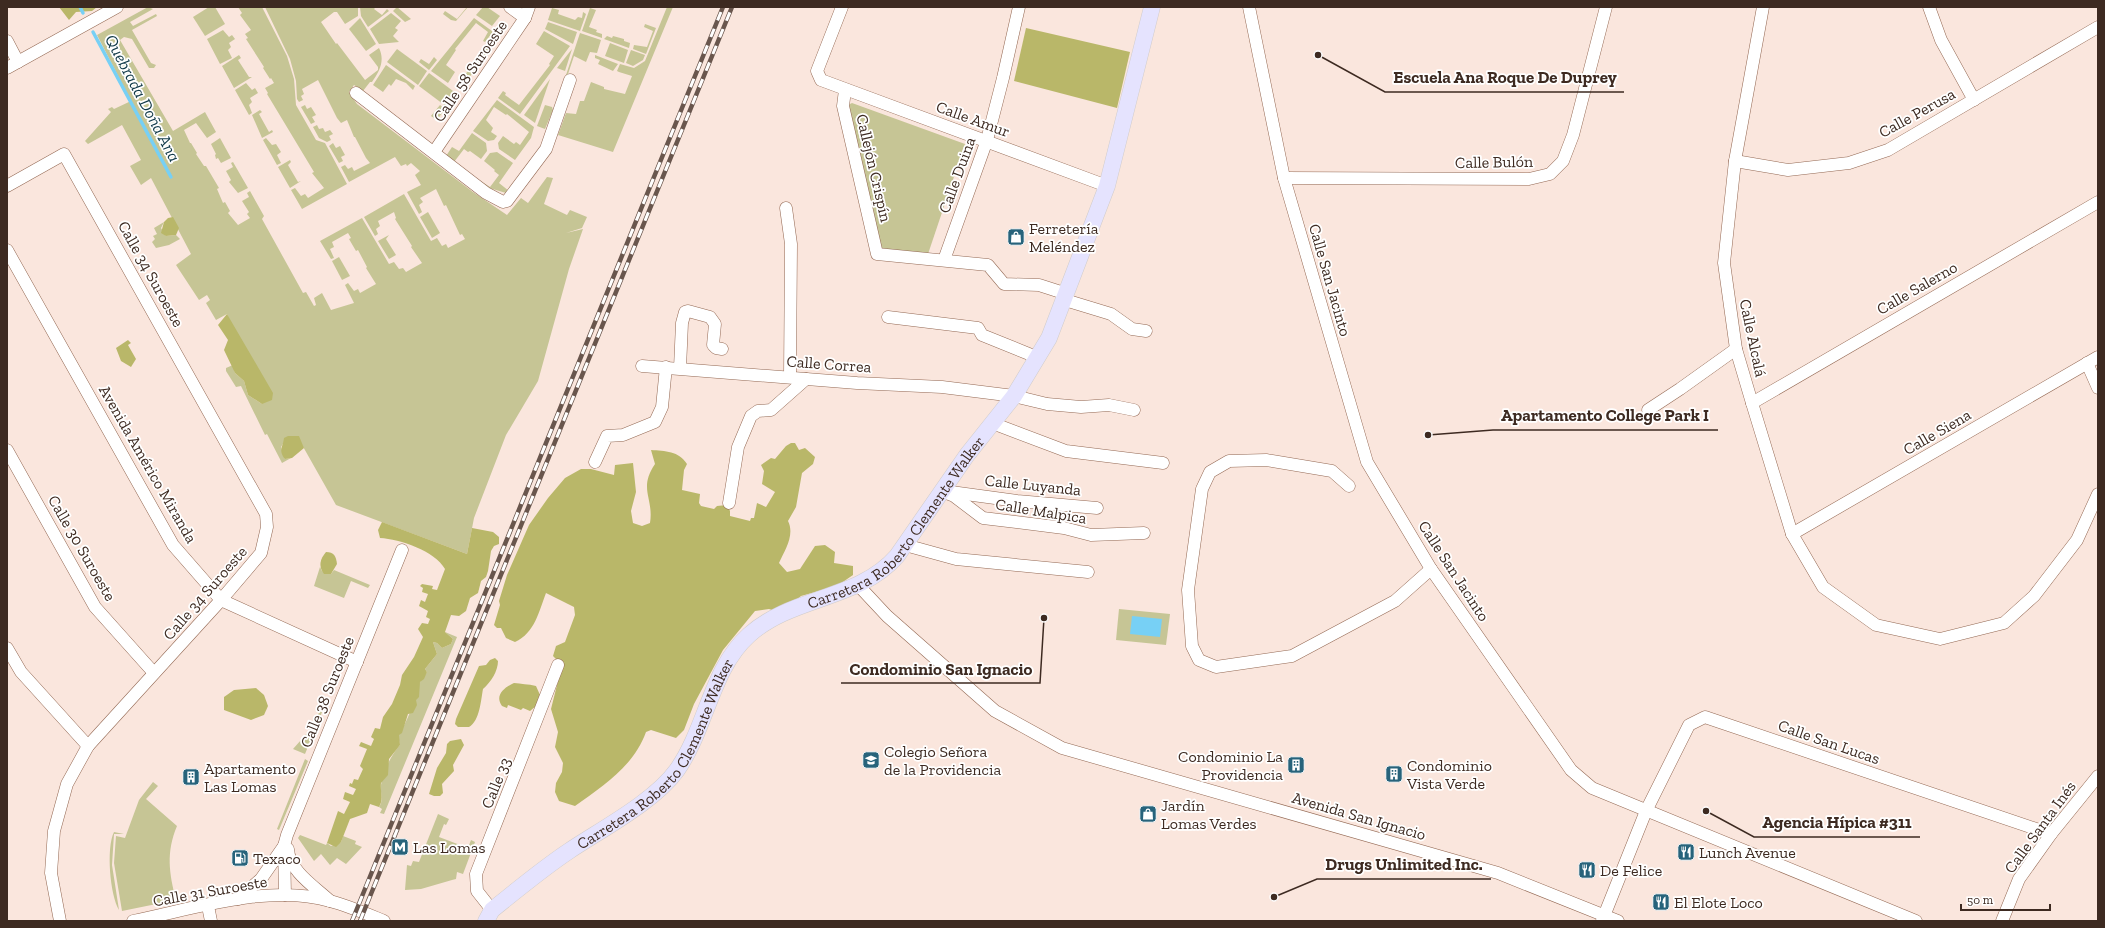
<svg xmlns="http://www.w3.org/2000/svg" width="2105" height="928" font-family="'Zilla Slab',serif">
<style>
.green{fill:#c6c595}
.forest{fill:#b9b769}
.water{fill:#77d0f5}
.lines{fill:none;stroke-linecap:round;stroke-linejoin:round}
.stream{stroke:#77d0f5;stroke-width:3.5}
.minor-casing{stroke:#946954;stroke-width:13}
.major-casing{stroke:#d0ccca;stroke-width:17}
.minor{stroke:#fff;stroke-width:12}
.major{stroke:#e5e3fe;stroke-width:16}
.rail-casing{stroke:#69564d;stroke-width:4.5}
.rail{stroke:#fff;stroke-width:3;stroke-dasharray:9;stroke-linecap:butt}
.labels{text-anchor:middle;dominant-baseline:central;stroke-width:3.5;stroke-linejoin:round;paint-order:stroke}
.street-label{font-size:16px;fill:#3d2a21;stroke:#fff}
.poi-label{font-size:16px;fill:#3d2a21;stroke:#fff;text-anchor:start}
.water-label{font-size:17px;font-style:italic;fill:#103948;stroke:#fff}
.leader{fill:none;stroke:#3d2a21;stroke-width:1.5}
.callout-dot{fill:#3d2a21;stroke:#fff;stroke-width:1.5}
.callout-label{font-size:17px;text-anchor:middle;font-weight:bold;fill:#3d2a21;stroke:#fff;stroke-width:3.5;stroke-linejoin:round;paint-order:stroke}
</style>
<rect width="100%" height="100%" fill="#fae6dd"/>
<g class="green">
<path d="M 148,7 L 153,9 L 130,22 L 133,26 L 156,14 L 157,16 L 132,30 L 151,63 L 156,65 L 154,68 L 149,68 L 132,39 L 124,37 L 120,40 L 173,131 L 205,112 L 216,132 L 207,138 L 196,123 L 184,130 L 190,143 L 191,143 L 197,153 L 196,154 L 204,166 L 206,166 L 219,188 L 217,189 L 223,203 L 225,202 L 230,211 L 228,213 L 238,225 L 250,218 L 247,214 L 249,212 L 242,201 L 249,197 L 247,193 L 250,191 L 264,216 L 262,219 L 303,293 L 306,292 L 314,306 L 316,305 L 314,298 L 322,293 L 331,310 L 354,303 L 345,285 L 348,283 L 354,291 L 358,289 L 360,293 L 376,284 L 366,268 L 367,267 L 358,250 L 356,251 L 349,239 L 351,238 L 348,233 L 332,242 L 334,247 L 330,249 L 334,258 L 331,259 L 320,241 L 362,218 L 389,264 L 394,262 L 399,269 L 403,268 L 406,272 L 422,263 L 411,247 L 412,246 L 395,219 L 396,218 L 394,212 L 378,221 L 380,226 L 376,229 L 378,234 L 375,236 L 364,217 L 404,194 L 431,241 L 437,238 L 442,246 L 446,244 L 448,248 L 465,239 L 462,234 L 460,235 L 446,205 L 444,206 L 436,189 L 420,198 L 423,202 L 419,205 L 422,212 L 419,214 L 407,192 L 421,185 L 415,175 L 420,171 L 411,163 L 407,166 L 406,164 L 401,166 L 395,157 L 349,182 L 341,167 L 345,165 L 348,169 L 352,167 L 354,171 L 370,163 L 366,158 L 355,137 L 354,137 L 347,120 L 341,123 L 337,118 L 318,80 L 302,89 L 304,94 L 301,96 L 303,100 L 299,102 L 297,99 L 296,81 L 290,59 L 265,7 L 358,7 L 358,16 L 345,24 L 337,12 L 334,12 L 321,22 L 336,44 L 337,43 L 365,80 L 378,70 L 378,67 L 369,55 L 379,48 C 385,60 380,71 372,82 L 370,82 L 363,91 L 354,85 L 349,92 L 357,104 L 473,192 L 507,215 L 521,198 L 528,203 L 547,177 L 553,178 L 544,204 L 567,215 L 570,210 L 587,217 L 582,228 L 566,233 L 583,229 L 569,269 L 538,381 L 506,435 L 474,518 L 467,554 L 336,505 L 297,436 L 284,442 L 281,447 L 285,459 L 291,458 L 282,463 L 267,434 L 265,435 L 241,386 L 236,387 L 226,371 L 226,368 L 233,365 L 235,373 L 244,381 L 248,395 L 262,404 L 227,314 L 216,320 L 206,303 L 210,300 L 207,295 L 199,300 L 176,265 L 191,254 L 151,178 L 141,185 L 130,166 L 141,160 L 122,125 L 88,144 L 85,141 L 111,112 L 108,109 L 112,107 L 114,109 L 131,101 L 97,35 Z"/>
<polygon points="209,7 215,7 225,24 205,36 193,17"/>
<polygon points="238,7 262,7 287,56 294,79 296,105 316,140 325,143 347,184 302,209 291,190 295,188 301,196 305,194 308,198 324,188 312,173 314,172 267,94 268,93 265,88 274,83 271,78 270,79 263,68 264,67 246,39 248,38 245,34 251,30 240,15 242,13"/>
<polygon points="360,7 376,7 374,9 382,15 387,9 389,11 368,27 361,16"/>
<polygon points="397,7 411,19 405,22 393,11"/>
<polygon points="467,7 468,7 456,21 451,20 443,14 445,11 457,19"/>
<polygon points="483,7 487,7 500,16 492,26 476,15"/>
<polygon points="667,7 673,7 613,152 558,135 566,113 576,114 580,101 584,101 591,82 604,87 604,89 625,94 632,76 619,72 617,71 620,64 634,68 645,61"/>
<polygon points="552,8 559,10 558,14 575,20 578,17 582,18 583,12 586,14 580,31 548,20"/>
<polygon points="590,8 596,10 589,27 597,30 596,32 602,34 602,38 582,31"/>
<polygon points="391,13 401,21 395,28 398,30 393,36 399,42 379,44 370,29"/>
<polygon points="360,18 376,44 366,51 349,29"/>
<polygon points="474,18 492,31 492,33 485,42 483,41 488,32 476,23 455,49 456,50 446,65 455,72 448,83 431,71"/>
<polygon points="548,22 577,32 573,44 545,29"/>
<polygon points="645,24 656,28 646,54 633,49 634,45 647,47 653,31 644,27"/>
<polygon points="223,30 229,37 232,35 235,39 229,43 231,47 228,50 232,58 220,64 207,39"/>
<polygon points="544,31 570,46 520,114 498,98 503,91 506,93 505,95 519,105 550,65 549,64 554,56 536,44"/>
<polygon points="580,33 601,40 597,53 590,52 586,62 574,56 568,74 576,77 575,81 565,78"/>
<polygon points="494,35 498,38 484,57 480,54"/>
<polygon points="607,36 612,38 613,36 624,39 624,41 630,43 629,48 604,39"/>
<polygon points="610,43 628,50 624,63 605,56"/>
<polygon points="397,49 427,71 418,85 387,62"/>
<polygon points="572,49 565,71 557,68"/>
<polygon points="631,50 645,55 643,60 633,66 626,63"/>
<polygon points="239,55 241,58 238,60 249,77 252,77 234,88 222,66"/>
<polygon points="595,55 618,64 613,71 598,64 600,60 595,58"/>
<polygon points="434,57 437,60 429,70 419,62 421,59 429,64"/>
<polygon points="476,59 480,63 469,78 465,75"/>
<polygon points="386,65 415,86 413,90 406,83 396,79 391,86 389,84 383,92 373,85"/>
<polygon points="429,73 457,94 447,107 419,86"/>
<polygon points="550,79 535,123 524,115"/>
<polygon points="246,83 252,90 255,88 258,93 250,98 252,102 249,105 252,113 249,115 235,90"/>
<polygon points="497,100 534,127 531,138 515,160 499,149 498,143 503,136 514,144 516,142 520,145 529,132 507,114 506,115 494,107 486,120 493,128 491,132 497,136 494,140 488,141 473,131"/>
<polygon points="852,103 965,144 927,257 879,252 848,105"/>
<polygon points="305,105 307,109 311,107 316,115 312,117 315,122 311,124 301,107"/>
<polygon points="440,105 445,109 437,120 431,116"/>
<polygon points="545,105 552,107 553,110 545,129 537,126"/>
<polygon points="260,110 262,112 259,114 269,132 272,130 273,132 262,138 252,115"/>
<polygon points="317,125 319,129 323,128 325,132 330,130 333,134 329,136 331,140 327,142 319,138 313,127"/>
<polygon points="472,133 486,143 487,151 481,159 470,151 468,152 464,149 454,162 446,156 452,147 459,151"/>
<polygon points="220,138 231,158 221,163 218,158 216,159 215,155 216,154 211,144"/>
<polygon points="266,138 272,145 276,144 281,152 277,155 281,163 277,165 263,140"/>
<polygon points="333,143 336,148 340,146 345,155 341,157 343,161 339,163 329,146"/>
<polygon points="497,152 513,163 499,183 509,191 506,193 486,187 478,181 479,180 490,187 499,175 494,171 495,170 484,161 490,153"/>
<polygon points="290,160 291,162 288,165 298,182 301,181 290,188 278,167"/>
<polygon points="233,162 248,188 238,193 229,182 231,180 226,171 233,167 231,163"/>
<polygon points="428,212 440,233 432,238 420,217"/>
<polygon points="164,222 161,228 166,236 176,235 180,239 169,245 156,248 152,242 155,239 153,236 157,234 154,228"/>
<polygon points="389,235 386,239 396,255 389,259 378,241"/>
<polygon points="339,257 350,276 342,280 332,261"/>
<polygon points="320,567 322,571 331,574 334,570 370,585 368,588 351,581 344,598 314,586"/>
<polygon points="1119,609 1170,614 1166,645 1116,640"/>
<path d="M 445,632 L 457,637 L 384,814 L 380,813 L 382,809 L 379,807 C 384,800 380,793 381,785 C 383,772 391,755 400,745 L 398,735 C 402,733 414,703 416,698 C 417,693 417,686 420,682 C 422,678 425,676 427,672 L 425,669 L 437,654 L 433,642 L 437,643 L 442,648 L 451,644 L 453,639 Z"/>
<polygon points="320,711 322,712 305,754 293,749 309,731"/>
<polygon points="305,759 308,761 279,830 277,829"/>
<path d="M 153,782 L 158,786 L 146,799 L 177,826 C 166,852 169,873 176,900 L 122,911 L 114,863 L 116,836 L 125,838 L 139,800 Z"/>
<polygon points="438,814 449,819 446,825 444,824 439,837 468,848 471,840 475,842 463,874 457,872 456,879 452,880 421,889 405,890 407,865 411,866 413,861 419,862"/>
<path d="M 114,832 L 124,834 L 114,834 L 112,865 L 119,910 C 110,895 106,848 114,832 Z"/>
<polygon points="300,835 326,845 327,843 331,846 341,842 343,836 356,841 355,844 362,847 346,864 337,858 330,865 321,854 314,861 298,838"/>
</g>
<g class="forest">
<polygon points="59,7 97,7 92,11 76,12 69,20"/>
<polygon points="1026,28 1130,52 1117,108 1014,81"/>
<polygon points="173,217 179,228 176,235 166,236 161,233 164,222 168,218"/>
<polygon points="227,314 273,393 272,400 262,404 248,395 244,381 235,373 224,350 228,340 218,325"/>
<polygon points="128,340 131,343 128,345 136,359 131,367 121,361 116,348"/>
<path d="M 288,436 L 299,436 L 304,448 L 292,458 L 285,459 C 278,450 283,447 284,438 Z"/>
<path d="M 791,443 L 795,443 L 799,450 L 805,448 L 815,457 L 813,464 L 802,473 L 796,507 L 788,521 C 795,535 785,550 779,563 L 787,572 L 800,569 L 815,546 L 825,545 L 835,552 L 834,563 L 853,566 L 853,575 L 837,586 L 801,596 L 781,613 L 769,609 L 755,611 L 723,650 L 694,704 L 684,730 L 676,738 L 651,730 L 646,732 C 634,766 603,786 575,806 L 559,801 L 555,792 L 556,783 L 562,772 L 563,763 L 555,747 L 558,732 L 551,709 L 558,681 L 558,661 L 553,656 L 556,646 L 565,642 L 575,615 L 574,607 L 546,593 C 539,611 535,633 515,642 L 506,638 L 501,628 L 497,628 L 494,625 L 500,605 L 499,601 L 507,575 L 529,525 L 548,498 L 565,478 L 581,469 L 591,469 L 614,475 L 615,465 L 633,463 L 636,492 L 631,511 L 633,523 L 642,526 L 650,523 C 654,498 638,489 655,464 L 651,450 C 665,451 679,451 687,464 L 684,470 L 682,490 L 700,494 L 699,503 L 701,506 L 714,509 L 717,506 L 727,505 L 730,511 L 730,516 L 750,521 L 751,518 L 754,518 L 757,503 L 766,507 L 775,492 L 762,484 L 764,471 L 761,465 L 771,458 L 775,459 L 786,446 Z"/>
<path d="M 382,522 L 467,554 L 472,528 L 493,532 L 499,537 L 499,544 L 494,546 L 491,551 L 488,571 L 486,577 L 481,581 L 478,593 L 470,598 L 466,611 L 459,616 L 451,615 L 445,632 L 453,639 L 451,644 L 442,648 L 437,643 L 433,642 L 437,654 L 425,669 L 427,672 L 424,679 L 420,682 L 419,697 L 416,700 L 417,705 L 413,713 L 408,714 L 402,733 L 399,735 L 400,745 L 389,759 L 388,775 L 381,783 C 380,792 384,799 379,807 L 370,804 L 367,813 L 350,819 L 341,842 L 336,847 L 327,843 L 338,811 L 344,814 L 350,802 L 343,799 L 345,792 L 353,795 L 356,789 L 349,786 L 350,783 L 352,784 L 354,779 L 358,780 L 363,769 L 360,766 L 367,749 L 359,746 L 361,742 L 371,746 L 374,739 L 371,737 L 375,728 L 380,729 L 383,717 L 392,704 L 400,685 L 402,675 L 414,657 L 423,637 L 418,629 L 422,623 L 428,624 L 430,619 L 426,617 L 428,611 L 419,606 L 421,600 L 425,602 L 428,594 L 422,592 L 423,588 L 420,586 L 422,584 L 433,586 L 432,589 L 437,590 L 445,569 C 435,551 400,539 380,538 L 378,530 Z"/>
<path d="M 326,552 C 334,552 336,556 337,564 L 331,574 L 324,574 C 318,566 320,559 326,552 Z"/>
<path d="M 495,658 L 498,661 C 498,671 491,682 483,689 C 481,699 480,721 469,727 L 458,727 L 455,724 L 456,719 L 479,666 L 486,665 L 490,660 Z"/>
<path d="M 514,683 C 521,684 528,684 536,686 L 540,695 L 536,706 L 530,711 L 523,708 L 521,710 L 508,705 L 507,708 L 502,706 C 494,695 505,687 514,683 Z"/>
<polygon points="256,688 264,695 268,706 264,715 251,720 224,710 224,697 234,690"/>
<polygon points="461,739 464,745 453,765 454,771 442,784 443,793 440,796 434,796 429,794 437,768 446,753 447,744 450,741"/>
</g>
<polygon class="water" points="1132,616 1162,619 1160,637 1130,634"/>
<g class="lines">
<g class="stream">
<polyline points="80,7 83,13"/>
<polyline points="93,32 171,177"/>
</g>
<defs>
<g id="minor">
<polyline points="510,7 525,18"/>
<polyline points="842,7 817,71 821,80 1107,186"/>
<polyline points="1249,7 1284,178 1367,462 1431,569 1571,770 1592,788 1916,921"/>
<polyline points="1763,7 1735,161 1724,263 1736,349 1752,403 1792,534 1823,587 1876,625 1940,639 2004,623 2034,596 2077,540 2098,494"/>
<polyline points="1929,7 1941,40 1974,100"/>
<polyline points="7,41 18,62"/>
<polyline points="7,68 117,7"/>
<polyline points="845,90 843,106 877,254 988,265 1004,284 1039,285 1067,294"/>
<polyline points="356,93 486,193 503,202 507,201 546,149 570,80"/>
<polyline points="434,152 525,18 529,7"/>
<polyline points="1735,161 1788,170 1849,163 1888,150 2098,27"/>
<polyline points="1284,178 1529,179 1550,174 1563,161 1573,135 1606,7"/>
<polyline points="7,186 64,154 266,514 267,527 261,553 221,600 88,746 67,784 54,831 51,873 60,921"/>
<polyline points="786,208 791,244 790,377"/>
<polyline points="7,250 173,545 221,600 357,662"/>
<polyline points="944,260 987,140 1003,78 1019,7"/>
<polyline points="1065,300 1111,314 1132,329 1146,331"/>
<polyline points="888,317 978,328 982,335 1029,354 1037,360"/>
<polyline points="2087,363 2098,388"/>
<polyline points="642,366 857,383 942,387 1014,396 1047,404 1081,407 1109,405 1134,410"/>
<polyline points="680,368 682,323 685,312 688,311 710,317 715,324 713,345 716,348 722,349"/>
<polyline points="1752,403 2098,202"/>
<polyline points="1648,410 1680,389 1736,349"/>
<polyline points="992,423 1066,451 1163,463"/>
<polyline points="7,450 95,607 154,673"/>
<polyline points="595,462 607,436 623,435 655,422 662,407 666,367"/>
<polyline points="1349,486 1332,471 1266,460 1229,461 1210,472 1202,489 1188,590 1192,646 1199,660 1216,667 1292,656 1395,601 1431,569"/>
<polyline points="941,491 954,496 983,518 1064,528 1091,535 1144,533"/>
<polyline points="951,492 1017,501 1097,508"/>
<polyline points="729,503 738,447 751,416 758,411 771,410 806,379"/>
<polyline points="1792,534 2098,357"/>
<polyline points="905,545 956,559 1088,572"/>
<polyline points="858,585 887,616 995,711 1062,748 1498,873 1618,921"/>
<polyline points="7,648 21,672 88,746"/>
<path d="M 288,849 C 289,871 315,887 330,901"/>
<polyline points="285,895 284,846 287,835 402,550"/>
<polyline points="238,899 261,879 284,846"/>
<polyline points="208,906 211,921"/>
<polyline points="492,910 477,891 476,874 558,665"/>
<path d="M 133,921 C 193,909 270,883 330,901 C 349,906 367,914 384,921"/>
<polyline points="1602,921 1646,811 1689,725 1705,717 2051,834"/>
<polyline points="2002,921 2019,879 2051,834 2098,776"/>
</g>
<g id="major">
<path id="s1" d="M 486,921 L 492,910 C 517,890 542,869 569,851 C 602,829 655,801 677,770 C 707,727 711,669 749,635 C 792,596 859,600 897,556 L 967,455 L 1014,396 L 1049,338 L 1107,186 L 1152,7"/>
</g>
</defs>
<use href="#minor" class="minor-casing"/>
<use href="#major" class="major-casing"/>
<use href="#minor" class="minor"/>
<use href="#major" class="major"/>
<defs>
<g id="rail">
<polyline points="352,921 723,7"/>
<polyline points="360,921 732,7"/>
</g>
</defs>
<use href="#rail" class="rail-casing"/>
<use href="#rail" class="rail"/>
</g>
<defs>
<symbol id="shop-square" viewBox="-11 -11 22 22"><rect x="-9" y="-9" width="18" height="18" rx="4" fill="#27637b" stroke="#fff"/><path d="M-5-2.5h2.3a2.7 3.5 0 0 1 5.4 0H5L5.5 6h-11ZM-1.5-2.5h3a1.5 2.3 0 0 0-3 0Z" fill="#fff"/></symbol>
<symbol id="school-square" viewBox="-11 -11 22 22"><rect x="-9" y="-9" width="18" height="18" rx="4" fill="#27637b" stroke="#fff"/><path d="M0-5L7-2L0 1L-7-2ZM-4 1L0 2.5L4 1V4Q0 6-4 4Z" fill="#fff"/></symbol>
<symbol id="building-square" viewBox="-11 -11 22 22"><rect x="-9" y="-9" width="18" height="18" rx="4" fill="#27637b" stroke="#fff"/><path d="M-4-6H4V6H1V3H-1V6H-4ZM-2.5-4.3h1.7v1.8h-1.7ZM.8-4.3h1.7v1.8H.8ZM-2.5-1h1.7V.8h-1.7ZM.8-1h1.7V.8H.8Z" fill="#fff"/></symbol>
<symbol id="metro-square" viewBox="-11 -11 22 22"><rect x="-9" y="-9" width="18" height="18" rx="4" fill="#27637b" stroke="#fff"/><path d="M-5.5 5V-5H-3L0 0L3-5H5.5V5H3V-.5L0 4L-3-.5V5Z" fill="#fff"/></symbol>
<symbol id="restaurant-square" viewBox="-11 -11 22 22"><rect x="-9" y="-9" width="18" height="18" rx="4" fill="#27637b" stroke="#fff"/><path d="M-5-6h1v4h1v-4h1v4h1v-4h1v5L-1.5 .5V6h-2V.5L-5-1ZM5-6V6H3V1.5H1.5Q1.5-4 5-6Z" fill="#fff"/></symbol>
<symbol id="fuel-square" viewBox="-11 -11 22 22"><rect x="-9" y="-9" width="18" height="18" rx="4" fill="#27637b" stroke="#fff"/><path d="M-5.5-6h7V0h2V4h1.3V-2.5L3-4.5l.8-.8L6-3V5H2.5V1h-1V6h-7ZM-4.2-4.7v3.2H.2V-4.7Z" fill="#fff"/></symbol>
</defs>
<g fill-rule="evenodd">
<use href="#shop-square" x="1006" y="227" width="20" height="20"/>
<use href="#school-square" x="861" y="750" width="20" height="20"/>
<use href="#building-square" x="1286" y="755" width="20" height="20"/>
<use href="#building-square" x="1384" y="764" width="20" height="20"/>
<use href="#building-square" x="181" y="767" width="20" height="20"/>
<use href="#shop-square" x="1138" y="804" width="20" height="20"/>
<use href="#metro-square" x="390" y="837" width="20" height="20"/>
<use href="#restaurant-square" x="1676" y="842" width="20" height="20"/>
<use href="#fuel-square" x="230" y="848" width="20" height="20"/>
<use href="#restaurant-square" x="1577" y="860" width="20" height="20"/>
<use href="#restaurant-square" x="1651" y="892" width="20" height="20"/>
</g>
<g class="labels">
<g class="street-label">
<text transform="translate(470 71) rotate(-56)">Calle 58 Suroeste</text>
<text transform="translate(1917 113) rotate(-29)">Calle Perusa</text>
<text transform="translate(973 119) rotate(20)">Calle Amur</text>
<text transform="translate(1494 162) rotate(-1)">Calle Bulón</text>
<text transform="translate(874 168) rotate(77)">Callejón Crispín</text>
<text transform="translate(957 175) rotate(-70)">Calle Duina</text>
<text transform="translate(151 274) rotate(61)">Calle 34 Suroeste</text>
<text transform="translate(1330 280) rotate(74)">Calle San Jacinto</text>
<text transform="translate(1917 288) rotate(-30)">Calle Salerno</text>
<text transform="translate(1753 338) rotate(78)">Calle Alcalá</text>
<text transform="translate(829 364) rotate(4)">Calle Correa</text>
<text transform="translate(1937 432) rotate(-30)">Calle Siena</text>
<text transform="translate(148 464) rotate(60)">Avenida Américo Miranda</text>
<text transform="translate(1033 485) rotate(6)">Calle Luyanda</text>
<text transform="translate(1041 511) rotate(9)">Calle Malpica</text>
<text stroke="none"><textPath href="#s1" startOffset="590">Carretera Roberto Clemente Walker</textPath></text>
<text transform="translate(82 548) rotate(60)">Calle 30 Suroeste</text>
<text transform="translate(1454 571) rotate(57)">Calle San Jacinto</text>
<text transform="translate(205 593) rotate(-49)">Calle 34 Suroeste</text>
<text transform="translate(327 692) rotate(-68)">Calle 38 Suroeste</text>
<text transform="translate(1829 742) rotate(19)">Calle San Lucas</text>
<text stroke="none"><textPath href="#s1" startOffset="244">Carretera Roberto Clemente Walker</textPath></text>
<text transform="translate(496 783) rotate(-68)">Calle 33</text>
<text transform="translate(1359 816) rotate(16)">Avenida San Ignacio</text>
<text transform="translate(2040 827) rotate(-54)">Calle Santa Inés</text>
<text transform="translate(210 891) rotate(-10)">Calle 31 Suroeste</text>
</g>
<g class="poi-label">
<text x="1029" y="228">Ferretería<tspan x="1029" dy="18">Meléndez</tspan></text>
<text x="884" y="751">Colegio Señora<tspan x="884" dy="18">de la Providencia</tspan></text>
<text x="1283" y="756" text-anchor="end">Condominio La<tspan x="1283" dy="18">Providencia</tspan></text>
<text x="1407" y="765">Condominio<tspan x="1407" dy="18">Vista Verde</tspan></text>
<text x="204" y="768">Apartamento<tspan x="204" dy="18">Las Lomas</tspan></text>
<text x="1161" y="805">Jardín<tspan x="1161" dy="18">Lomas Verdes</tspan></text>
<text x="413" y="847">Las Lomas</text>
<text x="1699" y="852">Lunch Avenue</text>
<text x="253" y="858">Texaco</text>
<text x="1600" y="870">De Felice</text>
<text x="1674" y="902">El Elote Loco</text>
</g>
<g class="water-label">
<text transform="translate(143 98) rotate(62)">Quebrada Doña Ana</text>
</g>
</g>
<path class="leader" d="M1318 55L1385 92H1624M1428 435L1493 430H1718M1044 618L1040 683H841M1706 811L1754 837H1920M1274 897L1317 879H1491"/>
<g class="callout-dot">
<circle cx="1318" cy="55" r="4"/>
<circle cx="1428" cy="435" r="4"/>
<circle cx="1044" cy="618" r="4"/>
<circle cx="1706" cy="811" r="4"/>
<circle cx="1274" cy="897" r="4"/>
</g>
<g class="callout-label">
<text x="1505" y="83">Escuela Ana Roque De Duprey</text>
<text x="1605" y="421">Apartamento College Park I</text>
<text x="941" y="675">Condominio San Ignacio</text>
<text x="1837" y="828">Agencia Hípica #311</text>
<text x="1404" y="870">Drugs Unlimited Inc.</text>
</g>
<rect width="2105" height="928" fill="none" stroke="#3d2a21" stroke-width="16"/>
<path d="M1961 904v6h89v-6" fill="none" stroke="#3d2a21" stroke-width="2"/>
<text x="1967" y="904" font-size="12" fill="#3d2a21" stroke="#ffffff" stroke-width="3" paint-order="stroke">50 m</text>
</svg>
